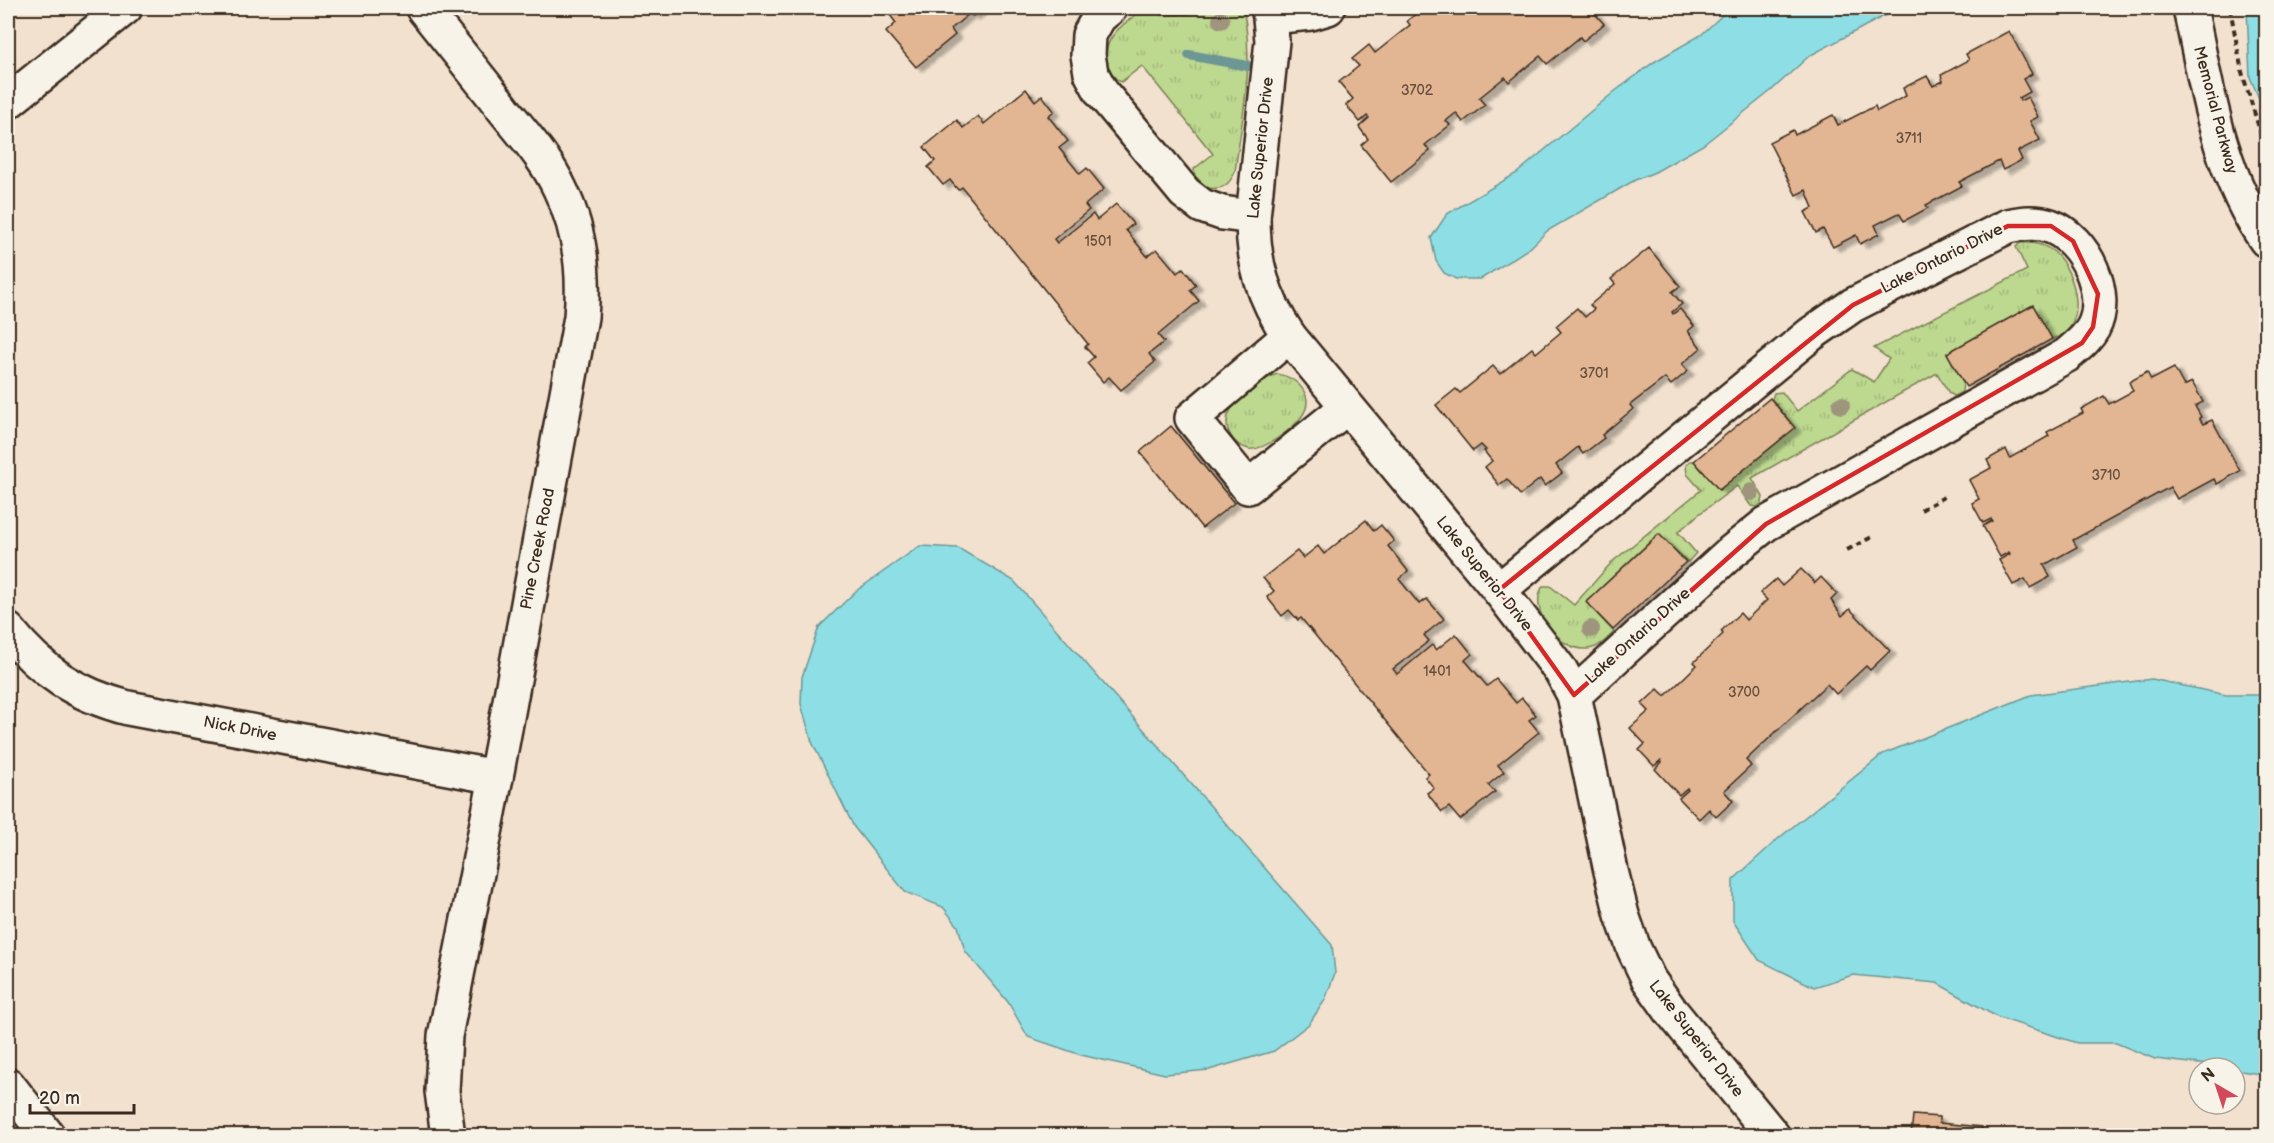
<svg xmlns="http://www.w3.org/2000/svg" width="2274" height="1143" font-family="'Balsamiq Sans',sans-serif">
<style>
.grass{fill:url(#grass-tufts);stroke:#7c8156;stroke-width:1.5}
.water{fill:#8edfe5;stroke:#6d9795;stroke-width:1.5}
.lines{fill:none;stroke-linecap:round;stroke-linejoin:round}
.stream{stroke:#6d9795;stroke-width:10}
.building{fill:#e2b692;stroke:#3b2a1e;stroke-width:1.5;filter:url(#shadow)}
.minor-casing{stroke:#3b2a1e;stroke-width:38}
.highway-casing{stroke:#3b2a1e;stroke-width:38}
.path{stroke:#3b2a1e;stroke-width:4;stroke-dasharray:6 4.5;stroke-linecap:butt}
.minor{stroke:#f7f3e8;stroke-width:33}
.highway{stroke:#f7f3e8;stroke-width:33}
.tree{fill:#9f957d}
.marked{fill:none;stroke:#d62828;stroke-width:4.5;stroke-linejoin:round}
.labels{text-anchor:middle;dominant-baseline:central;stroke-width:5;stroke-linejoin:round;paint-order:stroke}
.number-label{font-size:14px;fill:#654d3b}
.street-label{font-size:16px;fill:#3b2a1e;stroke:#f7f3e8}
</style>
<defs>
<pattern id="grass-tufts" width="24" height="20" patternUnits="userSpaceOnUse" patternTransform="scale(1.5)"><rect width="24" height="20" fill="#bdd88f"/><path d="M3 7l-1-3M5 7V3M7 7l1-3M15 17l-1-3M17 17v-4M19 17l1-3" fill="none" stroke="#a3ba7b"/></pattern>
<filter id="shadow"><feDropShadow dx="6" dy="4" stdDeviation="1.5" flood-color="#0004"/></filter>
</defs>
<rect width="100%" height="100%" fill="#f1e1ce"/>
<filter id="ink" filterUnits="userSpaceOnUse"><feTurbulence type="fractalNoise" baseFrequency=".0167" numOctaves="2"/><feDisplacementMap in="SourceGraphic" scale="12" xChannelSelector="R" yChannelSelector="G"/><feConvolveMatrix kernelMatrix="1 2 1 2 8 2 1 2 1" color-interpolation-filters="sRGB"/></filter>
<g filter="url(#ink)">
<g class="grass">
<path d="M 1145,8 L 1161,8 L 1161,15 L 1190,14 L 1190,8 L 1243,8 C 1255,62 1242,118 1235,172 C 1229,185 1223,190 1207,188 L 1195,176 L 1194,169 L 1213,154 L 1142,66 L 1121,82 C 1115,79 1111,74 1109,68 C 1097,39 1126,22 1145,8 Z"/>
<path d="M 2027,243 C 2036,243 2047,246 2054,252 C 2076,271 2091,330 2052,339 L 2033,305 L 1947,353 L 1963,382 L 1962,392 L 1954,396 L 1949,393 L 1937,373 L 1752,478 L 1763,497 L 1762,502 L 1758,507 L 1751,506 L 1737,486 L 1699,514 L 1678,532 L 1696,553 L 1688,562 L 1658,534 L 1586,602 L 1614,632 C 1606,640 1599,648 1587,649 C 1559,651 1527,611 1543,586 L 1550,586 L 1574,605 L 1612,562 L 1701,490 L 1687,474 L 1686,465 L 1690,461 L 1694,461 L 1719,490 L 1794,428 L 1772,399 L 1774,393 L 1782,392 L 1797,411 L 1852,369 L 1874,382 L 1889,359 L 1874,348 L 2027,270 L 2016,247 L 2020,243 Z"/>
<path d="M 1277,374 C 1297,377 1316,396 1302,416 C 1294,428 1264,451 1249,449 C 1241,447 1235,443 1231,436 C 1214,409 1256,382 1277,374 Z"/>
</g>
<g class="water">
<polygon points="1730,8 1899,8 1809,56 1772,90 1703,145 1655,172 1635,180 1547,231 1531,247 1481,279 1456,279 1444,273 1436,261 1431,238 1447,214 1517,173 1614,92 1654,62 1701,35"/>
<polygon points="2247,8 2266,8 2266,115 2250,77"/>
<polygon points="920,546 958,548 1014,581 1332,945 1335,973 1325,1000 1309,1024 1274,1051 1209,1070 1165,1074 1081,1055 1028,1037 1008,1002 965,951 958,926 943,907 905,892 854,827 812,742 801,704 802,677 819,627 856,591"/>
<polygon points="2152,679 2226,695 2266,695 2266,1072 2260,1074 2235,1070 2235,1068 2155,1059 2116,1043 2077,1043 1997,1017 1937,983 1853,975 1814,987 1759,960 1733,921 1733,880 1779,838 1883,754 2031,695"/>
</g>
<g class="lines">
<polyline class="stream" points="1189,55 1248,66"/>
</g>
<g class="building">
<polygon points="890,8 983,8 973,16 970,13 951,29 955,35 916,67 886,32 896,23 887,11"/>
<polygon points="1423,8 1590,8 1604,24 1583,41 1580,37 1547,64 1540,56 1509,82 1505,77 1479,98 1485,105 1463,122 1456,113 1446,121 1450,125 1425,145 1430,151 1391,182 1361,145 1368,139 1359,127 1369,118 1367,116 1360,122 1346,105 1353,99 1339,82 1359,66 1352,59 1369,45 1375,53 1410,25 1407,21"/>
<polygon points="2009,31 2032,74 2023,79 2030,92 2019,98 2020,101 2028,97 2038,117 2030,121 2040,140 2018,151 2022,160 2003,170 1999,161 1959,182 1962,186 1926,205 1928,208 1904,221 1899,213 1875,225 1879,234 1860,244 1856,235 1833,247 1823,229 1816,233 1805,212 1813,208 1806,190 1796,195 1769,142 1793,130 1795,135 1833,115 1838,125 1875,106 1877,111 1906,96 1903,88 1927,76 1933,86 1943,81 1941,75 1969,60 1966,54"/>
<polygon points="1026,89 1035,101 1042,95 1054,111 1048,116 1068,141 1059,148 1080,174 1087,168 1104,189 1085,205 1089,210 1054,239 1057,243 1093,214 1097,220 1116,204 1133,224 1126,230 1147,256 1157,249 1177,273 1183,268 1196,285 1190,290 1199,301 1158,335 1164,342 1149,354 1155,362 1121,390 1109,377 1103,382 1087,363 1094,357 1085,347 1088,344 962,187 958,190 950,180 943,185 928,167 935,161 924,147 957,120 963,128 978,116 984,124"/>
<polygon points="1649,248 1680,286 1672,292 1682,304 1672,312 1673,314 1680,309 1694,326 1688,331 1701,348 1682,364 1688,371 1671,385 1665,378 1630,405 1633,409 1602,435 1604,438 1583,454 1578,447 1556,465 1562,473 1545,486 1540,479 1520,495 1507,479 1499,485 1485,467 1492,461 1484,451 1486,450 1481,445 1473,451 1436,405 1456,389 1460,393 1493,366 1500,374 1532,348 1536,353 1561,332 1556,326 1577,308 1585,317 1594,309 1590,305 1615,284 1611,279"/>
<polygon points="2033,305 2052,339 1966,387 1947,353"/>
<polygon points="2174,368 2184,386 2192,382 2203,402 2195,406 2201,417 2199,418 2203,424 2212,420 2240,471 2217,484 2214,479 2177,499 2170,487 2073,540 2077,547 2044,565 2050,577 2030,588 2025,579 2013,585 1999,560 2010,554 2009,552 2000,557 1983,526 1992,521 1991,519 1983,523 1972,503 1979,499 1969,480 1991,468 1987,460 2006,449 2010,458 2049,436 2047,432 2083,413 2081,409 2104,396 2109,404 2133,391 2129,382 2147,372 2151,380"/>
<polygon points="1770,398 1795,428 1719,490 1694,461"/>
<polygon points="1171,426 1234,503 1202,528 1140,452"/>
<polygon points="1366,520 1374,531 1381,525 1394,541 1388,546 1408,571 1399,579 1419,604 1427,599 1444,619 1424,635 1429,641 1393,669 1397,674 1432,645 1436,650 1456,634 1472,654 1465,660 1487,686 1496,679 1516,703 1522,698 1536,715 1529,720 1539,732 1498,765 1504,772 1488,785 1495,792 1460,820 1449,807 1442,812 1427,793 1434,788 1425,777 1429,774 1301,618 1298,620 1289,610 1282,616 1267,597 1274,591 1263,578 1297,551 1303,558 1318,546 1324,554"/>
<polygon points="1659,534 1686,562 1613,630 1586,602"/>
<polygon points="1801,569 1815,583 1821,577 1837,594 1831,600 1842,616 1850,609 1890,651 1870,670 1866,666 1836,694 1827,684 1746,760 1751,766 1724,791 1733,801 1716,817 1709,809 1699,819 1679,798 1688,790 1687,788 1679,795 1655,769 1662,762 1661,760 1654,766 1639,750 1645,744 1630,728 1649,711 1642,704 1658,689 1665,696 1697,665 1694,662 1723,634 1721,631 1740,613 1746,620 1767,600 1760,593 1776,579 1782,586"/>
<polygon points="1913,1115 1939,1117 1939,1123 1982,1127 1981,1136 1911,1136"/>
</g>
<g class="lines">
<defs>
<g id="minor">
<path d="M 423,8 C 450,42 478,76 505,111 C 525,136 547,160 560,189 C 580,229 585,273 581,317 L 496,777 L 445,1036 L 442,1091 L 448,1136"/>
<polyline points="1110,8 1099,17 1089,35 1088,55 1091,73 1102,93 1185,193 1202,206 1222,213 1253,217"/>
<path d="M 1268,8 L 1270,17 L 1272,41 L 1253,217 C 1253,264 1263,297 1289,336 L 1499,590 L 1561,671 L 1574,695 L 1611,871 L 1622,915 L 1634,949 L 1649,980 L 1671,1011 L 1773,1136"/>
<path d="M 2190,8 C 2207,87 2218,172 2266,240"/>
<polyline points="1270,17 1311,13 1328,8"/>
<polyline points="8,102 125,8"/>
<polyline points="1289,336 1192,418 1248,487 1347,407"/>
<path d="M 1499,590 L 1811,334 L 1853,305 L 2008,226 C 2022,223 2036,221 2050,226 C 2085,238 2111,295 2093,328 C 2087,339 2076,347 2067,355 L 1766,524 L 1730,553 L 1574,695"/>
<path d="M 8,630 C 42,672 75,694 128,708 L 496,777"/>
</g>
<polyline id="highway" points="8,1085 48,1136"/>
</defs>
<use href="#minor" class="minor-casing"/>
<use href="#highway" class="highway-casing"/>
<g class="path">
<polyline points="2230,8 2242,72 2266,151"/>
<polyline points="1921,510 1944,497"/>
<polyline points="1847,550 1872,537"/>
</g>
<use href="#minor" class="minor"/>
<use href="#highway" class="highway"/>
</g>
<g class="tree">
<circle cx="1221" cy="20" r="9"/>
<circle cx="1841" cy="405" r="9"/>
<circle cx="1751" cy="492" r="9"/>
<circle cx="1591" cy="629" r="9"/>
</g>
</g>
<path class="marked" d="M 2008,226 L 2051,226 L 2073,241 L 2098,294 L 2093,327 L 2082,343 L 1766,524 L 1574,695 L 1499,590 L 1853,305 Z"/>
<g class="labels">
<g class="number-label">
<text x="1417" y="90">3702</text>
<text x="1909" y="138">3711</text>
<text x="1098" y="241">1501</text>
<text x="1594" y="373">3701</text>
<text x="2106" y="475">3710</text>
<text x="1437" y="671">1401</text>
<text x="1744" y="692">3700</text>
</g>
<g class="street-label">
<text transform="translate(2215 110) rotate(75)">Memorial Parkway</text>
<text transform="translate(1261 148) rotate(-84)">Lake Superior Drive</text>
<text transform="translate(1942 259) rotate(-27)">Lake Ontario Drive</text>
<text transform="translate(538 549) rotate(-79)">Pine Creek Road</text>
<text transform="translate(1484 574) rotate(51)">Lake Superior Drive</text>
<text transform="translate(1638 636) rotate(-42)">Lake Ontario Drive</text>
<text transform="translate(240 729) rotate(11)">Nick Drive</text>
<text transform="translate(1696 1039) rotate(52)">Lake Superior Drive</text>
</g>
</g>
<rect width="2274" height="1143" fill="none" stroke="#f7f3e8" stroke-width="30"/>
<rect x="15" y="15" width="2244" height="1113" fill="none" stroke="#3b2a1e" stroke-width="2" filter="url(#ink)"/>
<g transform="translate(2217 1086) rotate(321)"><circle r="28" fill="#f7f3e8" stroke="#aca397" stroke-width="1.5"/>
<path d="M0-4.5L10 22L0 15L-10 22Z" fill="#d1495b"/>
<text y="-9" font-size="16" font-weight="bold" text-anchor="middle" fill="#3b2a1e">N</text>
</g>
<path d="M30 1104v9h104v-9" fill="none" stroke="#3b2a1e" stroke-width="3"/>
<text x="39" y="1104" font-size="18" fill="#3b2a1e" stroke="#f7f3e8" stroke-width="4.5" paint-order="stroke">20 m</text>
</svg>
